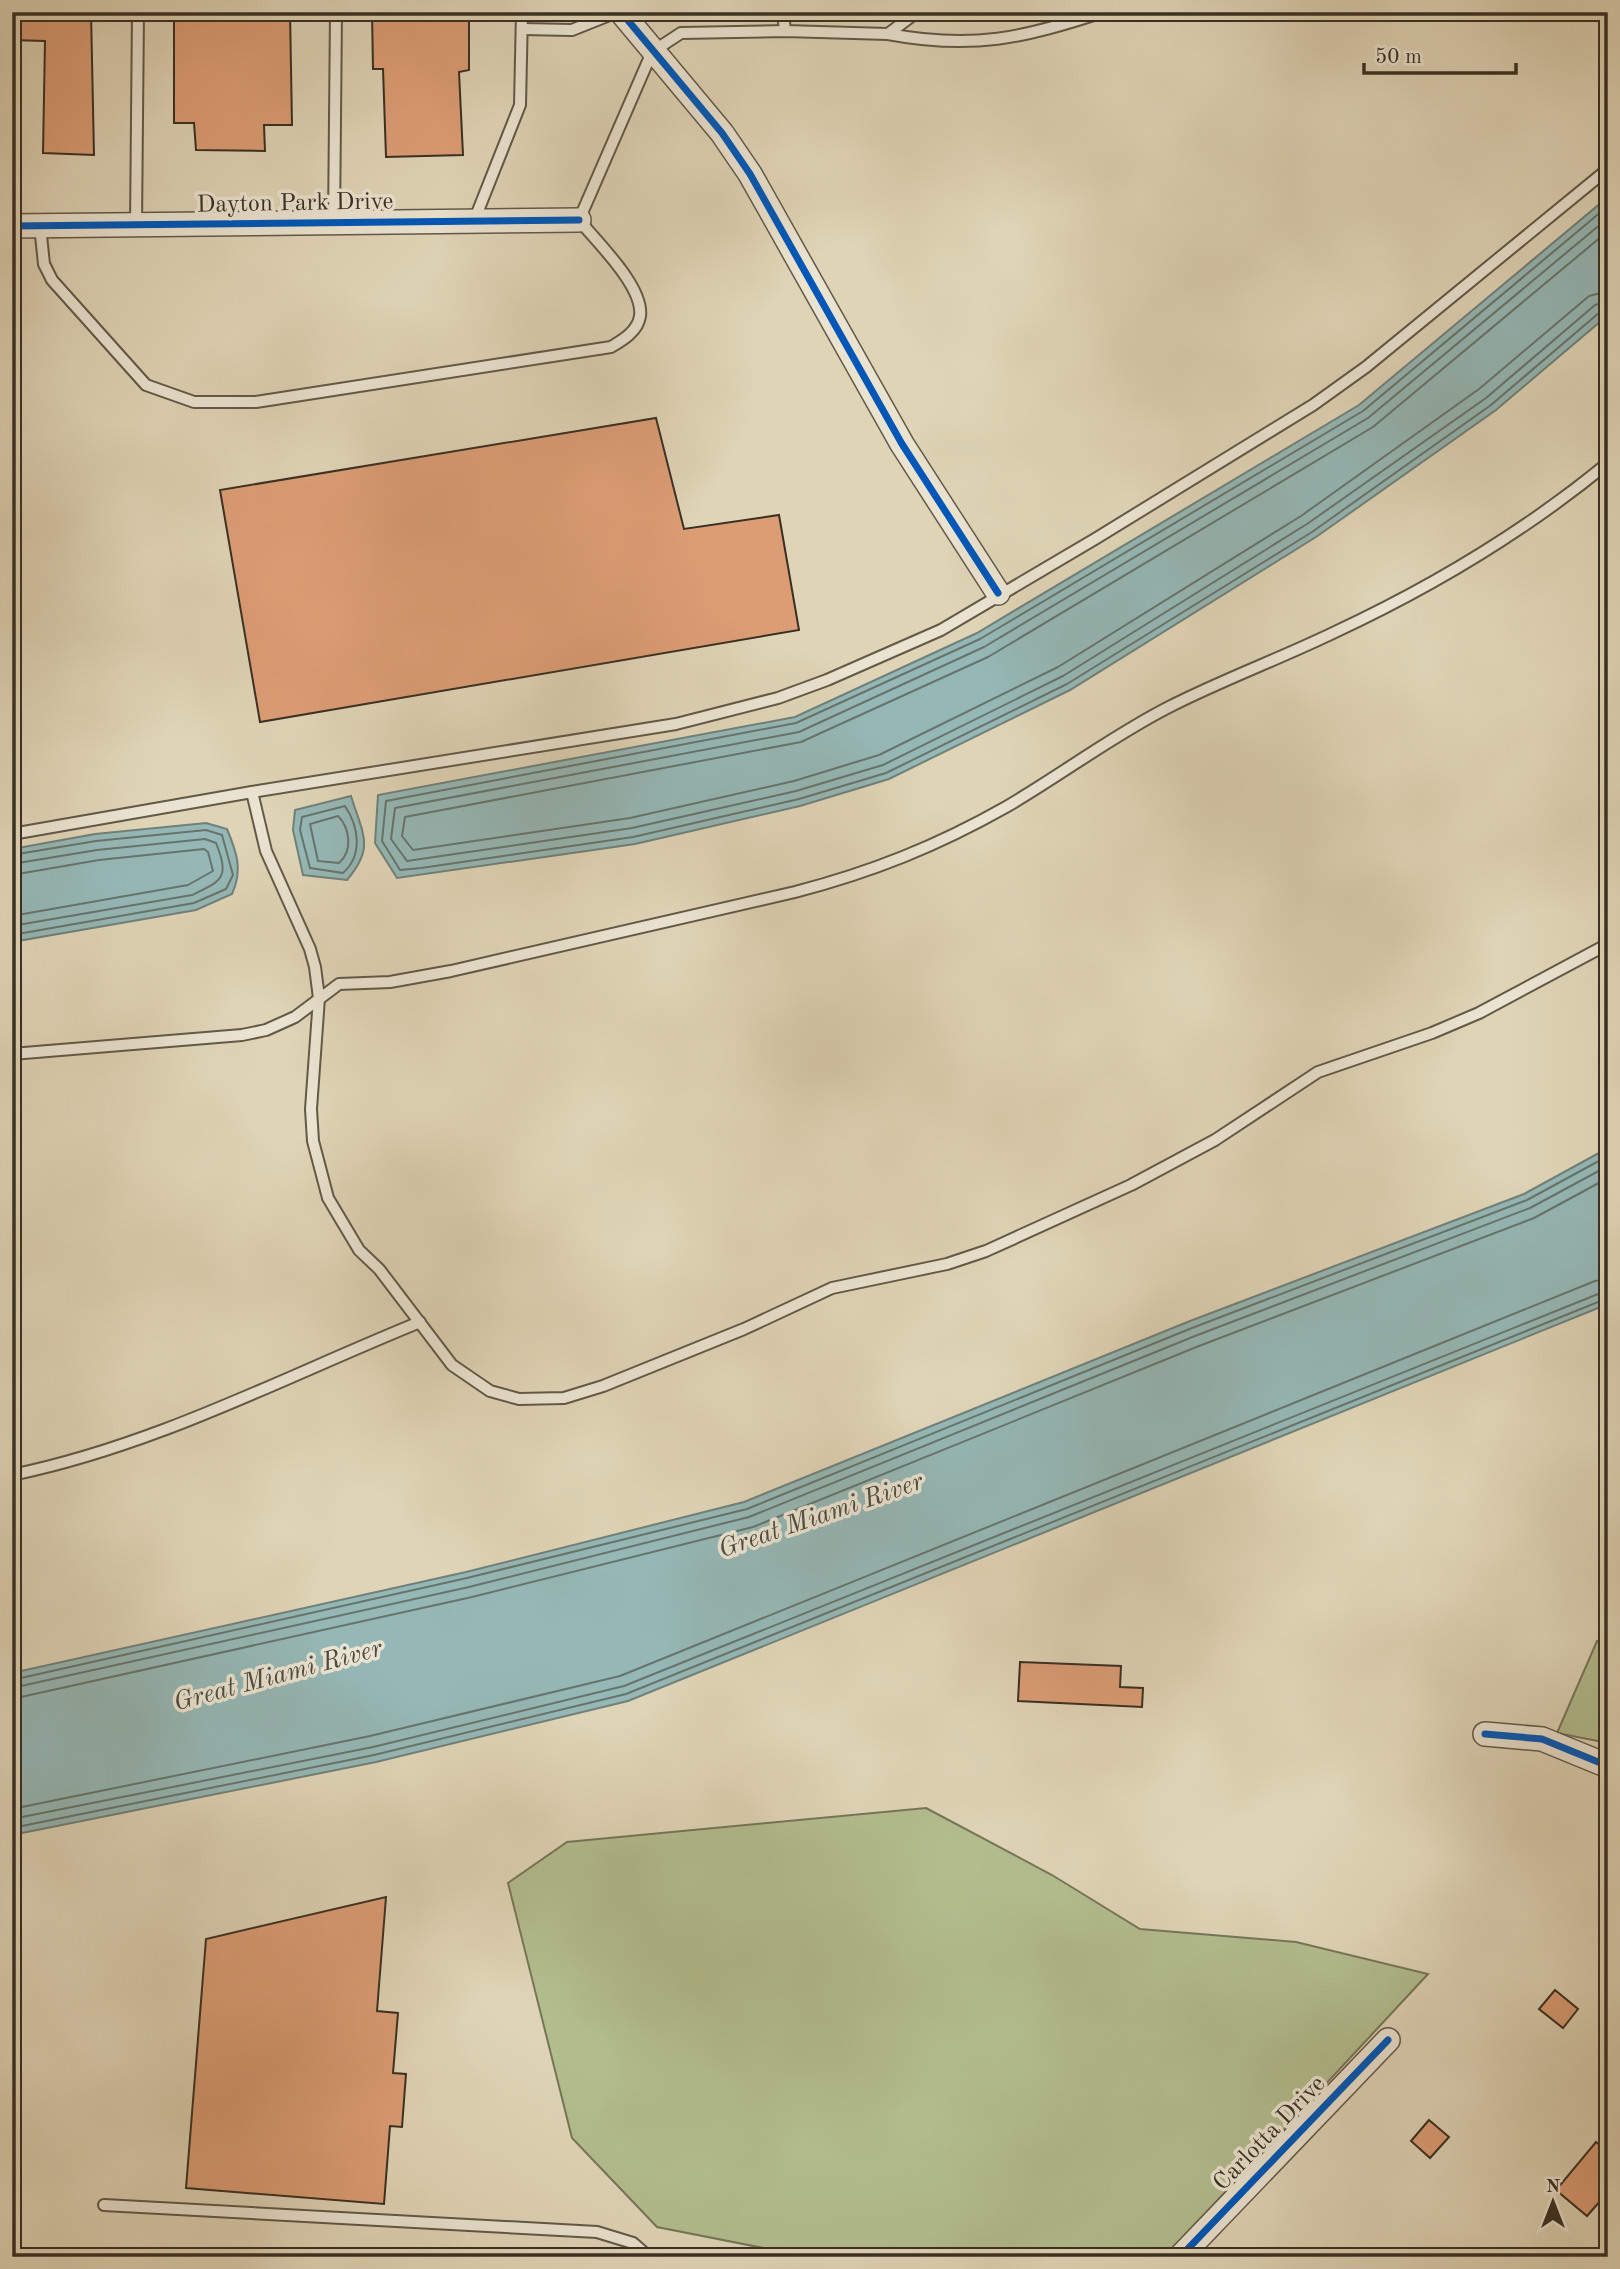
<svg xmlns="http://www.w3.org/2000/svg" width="1620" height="2269" font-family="'Old Standard TT',serif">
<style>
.green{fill:#b2bd8e;stroke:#76765a;stroke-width:2}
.water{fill:#95b7b5;stroke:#70817b;stroke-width:2}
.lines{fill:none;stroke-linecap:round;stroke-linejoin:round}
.shore{stroke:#67746d;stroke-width:2}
.building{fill:#dc9d75;stroke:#393025;stroke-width:2}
.service-casing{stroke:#625949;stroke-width:14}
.minor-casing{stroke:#625949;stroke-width:26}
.service{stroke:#eae3d0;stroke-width:10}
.minor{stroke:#eae3d0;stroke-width:23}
.cycleway-casing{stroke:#eae3d0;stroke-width:11}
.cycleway{stroke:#0057b8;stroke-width:7}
.labels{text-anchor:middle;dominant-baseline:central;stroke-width:7;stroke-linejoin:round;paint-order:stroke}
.street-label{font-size:24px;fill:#393025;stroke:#eae3d0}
.water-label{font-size:26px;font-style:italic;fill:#4b4b42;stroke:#eae3d0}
</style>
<rect width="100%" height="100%" fill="#dfd4b6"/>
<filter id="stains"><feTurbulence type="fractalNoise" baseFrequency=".00286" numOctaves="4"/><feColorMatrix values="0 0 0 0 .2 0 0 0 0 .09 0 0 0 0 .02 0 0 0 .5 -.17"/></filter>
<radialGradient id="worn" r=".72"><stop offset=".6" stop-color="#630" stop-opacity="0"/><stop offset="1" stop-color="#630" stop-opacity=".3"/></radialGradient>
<g class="green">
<polygon points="1597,1641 1608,1641 1608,1743 1557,1733"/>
<polygon points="926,1808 1052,1875 1140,1929 1296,1942 1428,1974 1165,2257 809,2257 657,2227 572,2138 508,1883 567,1842"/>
</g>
<g class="water">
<polygon points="1608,197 1608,315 1496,410 1316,537 1070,690 889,779 800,806 635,844 397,878 375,843 378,795 795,717 977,633 1359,405"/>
<path d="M 351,796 C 363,835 375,847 347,880 L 303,875 L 293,830 L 295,810 Z"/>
<path d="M 206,823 L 227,829 C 237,853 243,870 232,894 L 196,910 L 12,942 L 12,849 L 95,834 Z"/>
<polygon points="1608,1148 1608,1304 628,1701 376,1762 12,1835 12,1673 466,1572 744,1502 1190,1321 1524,1194"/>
</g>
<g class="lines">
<g class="shore">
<polyline points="1608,206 1363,411 980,639 796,723 386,801 382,841 400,870 421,868 633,837 799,799 886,773 1067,684 1312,532 1491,405 1600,312 1608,310"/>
<polyline points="1608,218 1368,418 984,647 799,732 395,808 391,839 407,861 632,828 796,791 883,765 1063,676 1307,524 1486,398 1595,305 1608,301"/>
<polyline points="1608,231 1373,427 988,657 801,742 405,817 402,836 413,850 630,818 794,781 879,755 1058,667 1301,516 1479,389 1589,296 1608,291"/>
<path d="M 345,806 C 359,827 363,855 343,873 L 310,868 L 300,830 L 302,817 Z"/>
<path d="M 338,816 C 350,828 353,851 339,863 L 318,861 L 310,824 Z"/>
<polyline points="12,855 96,841 206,830 222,835 233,875 226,889 194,903 12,935"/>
<path d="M 12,864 L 97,850 L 205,839 L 216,843 C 230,878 222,881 192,895 L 12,926"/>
<polyline points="12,875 99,860 204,849 208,852 213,871 188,885 12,916"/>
<polyline points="12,1680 467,1578 747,1509 1192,1328 1527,1200 1608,1156"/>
<polyline points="12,1688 469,1587 749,1517 1195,1336 1530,1208 1608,1166"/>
<polyline points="12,1699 472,1597 753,1527 1199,1346 1534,1218 1608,1178"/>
<polyline points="12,1809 370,1736 620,1676 1595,1281 1608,1279"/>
<polyline points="12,1819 373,1747 624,1686 1608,1290"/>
<polyline points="12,1828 374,1755 626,1694 1608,1298"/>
</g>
</g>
<g class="building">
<polygon points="12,12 91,12 94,155 43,153 45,41 12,40"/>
<polygon points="174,12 290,12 292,125 264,125 265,151 196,150 194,123 174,123"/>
<polygon points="372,12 469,12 469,70 459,72 463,155 386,157 383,69 373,69"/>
<polygon points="656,418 684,529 779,515 799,630 260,722 220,490"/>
<polygon points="1020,1662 1121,1666 1120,1687 1143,1688 1142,1707 1018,1701"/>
<polygon points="386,1897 377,2011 398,2013 393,2073 406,2074 402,2127 390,2126 384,2204 186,2188 206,1939"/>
<polygon points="1555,1990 1578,2009 1563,2028 1539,2009"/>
<polygon points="1429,2120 1449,2137 1430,2158 1411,2141"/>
<polygon points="1596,2142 1608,2152 1608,2192 1587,2216 1556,2190"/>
</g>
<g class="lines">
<defs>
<g id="service">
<polyline points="783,12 785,31"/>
<polyline points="522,29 572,30 617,12"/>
<path d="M 888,34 C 973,50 1023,38 1103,12"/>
<polyline points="474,221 520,105 522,12"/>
<polyline points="334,224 336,12"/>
<polyline points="136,225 138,12"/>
<path d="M 40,226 L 44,264 L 52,280 L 146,385 L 194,402 L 256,402 L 611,347 C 623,340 638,331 640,316 C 644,287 597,242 579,220 L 652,52 L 681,33 L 785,31 L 888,34 L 917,12"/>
<polyline points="252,792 676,724 778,698 827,680 941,630 1095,539 1313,405 1366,367 1608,169"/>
<polyline points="12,834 252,792 266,851 310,949 315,967 319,998 311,1109 313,1141 328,1198 359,1250 379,1269 452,1365 490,1391 519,1399 564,1398 603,1386 744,1329 832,1288 947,1264 986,1251 1131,1185 1215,1140 1318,1072 1432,1033 1479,1013 1608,944"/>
<path d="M 12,1054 L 242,1035 L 266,1030 L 295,1017 L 339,984 L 390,982 L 451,971 L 795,892 C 872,872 937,846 1006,807 C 1061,775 1112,736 1169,707 C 1222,680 1279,659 1333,633 C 1432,587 1524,532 1608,463"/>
<path d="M 12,1475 C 157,1445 284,1377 420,1322"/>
<polyline points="104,2205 597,2232 633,2243 649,2257"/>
</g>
<g id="minor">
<polyline points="621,12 722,133 750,174 902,444 998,593"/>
<polyline points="12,226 579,220"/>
<polyline points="1485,1734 1542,1739 1608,1766"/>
<polyline points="1180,2257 1388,2040"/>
</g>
</defs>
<use href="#service" class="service-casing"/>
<use href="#minor" class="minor-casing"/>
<use href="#service" class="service"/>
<use href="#minor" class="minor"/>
<defs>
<g id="cycleway">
<polyline points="621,12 722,133 750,174 902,444 998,593"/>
<polyline points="12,226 579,220"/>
<polyline points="1485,1734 1542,1739 1608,1766"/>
<polyline points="1180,2257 1388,2040"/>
</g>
</defs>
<use href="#cycleway" class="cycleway-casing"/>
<use href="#cycleway" class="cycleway"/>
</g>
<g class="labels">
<g class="street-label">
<text transform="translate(295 204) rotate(-1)">Dayton Park Drive</text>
<text transform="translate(1270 2134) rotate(-46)">Carlotta Drive</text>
</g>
<g class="water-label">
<text transform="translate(821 1516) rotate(-19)">Great Miami River</text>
<text transform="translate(278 1676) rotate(-15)">Great Miami River</text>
</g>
</g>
<rect width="1620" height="2269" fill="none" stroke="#dfd4b6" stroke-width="42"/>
<rect x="14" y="14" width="1592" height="2241" fill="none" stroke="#393025" stroke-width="3.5"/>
<rect x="21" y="21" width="1578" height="2227" fill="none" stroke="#393025" stroke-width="2"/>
<g transform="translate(1553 2202)" stroke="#eae3d0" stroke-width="5" paint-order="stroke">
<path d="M0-5L12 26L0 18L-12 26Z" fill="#393025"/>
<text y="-10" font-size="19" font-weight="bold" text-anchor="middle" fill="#393025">N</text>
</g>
<path d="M1364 63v10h152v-10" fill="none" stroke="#393025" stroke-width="3.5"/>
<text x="1375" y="63" font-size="21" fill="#393025" stroke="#eae3d0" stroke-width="5" paint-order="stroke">50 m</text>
<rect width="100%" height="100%" filter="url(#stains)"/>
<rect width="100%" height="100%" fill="url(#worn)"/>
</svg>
